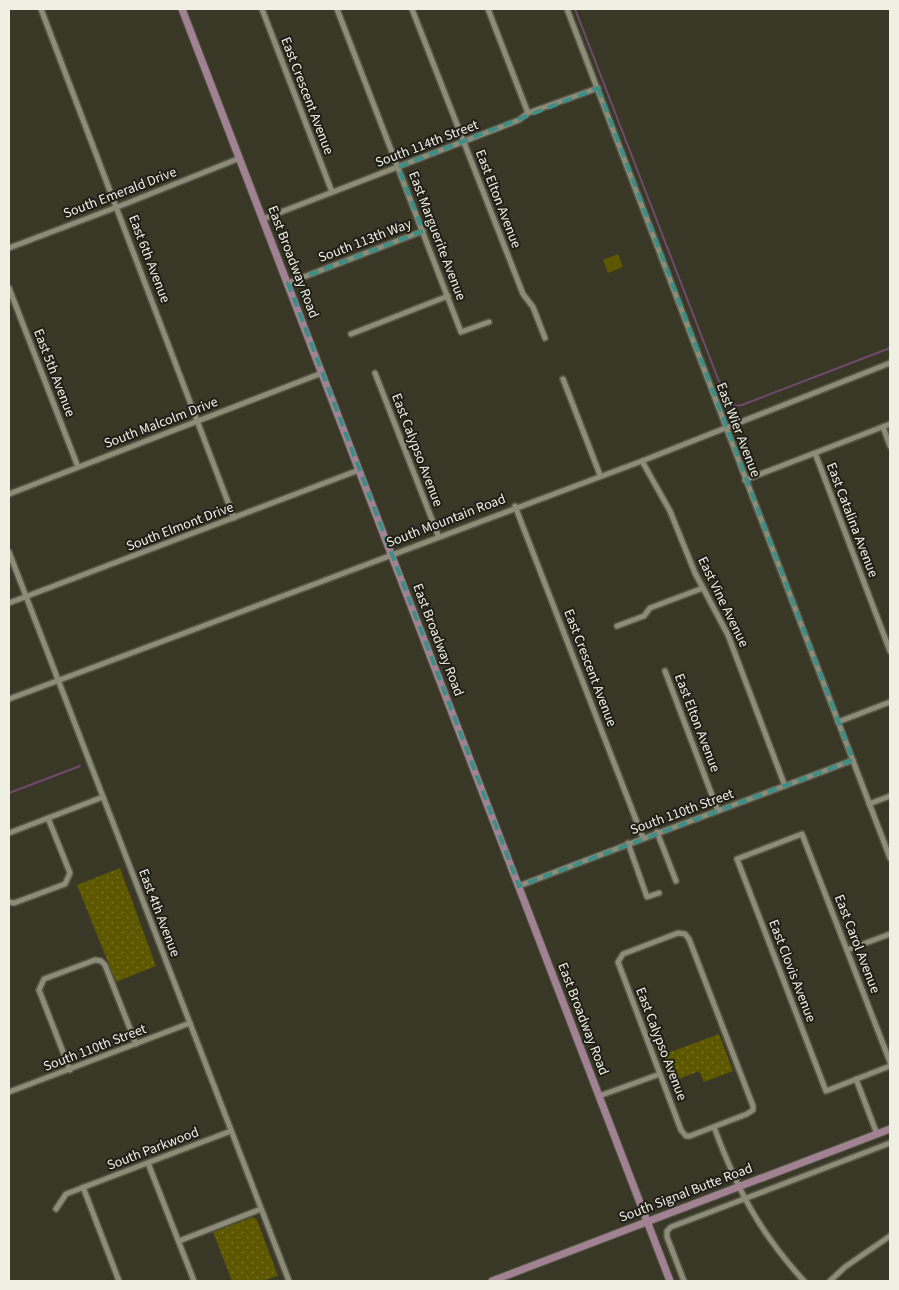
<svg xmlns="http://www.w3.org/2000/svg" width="899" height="1290" font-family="'Source Sans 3',sans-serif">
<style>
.park{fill:url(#park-dots)}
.pitch{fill:#5d5700}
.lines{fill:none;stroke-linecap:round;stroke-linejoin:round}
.stream{stroke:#704a6d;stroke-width:2}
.minor-casing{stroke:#565546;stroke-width:8}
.secondary-casing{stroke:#565546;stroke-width:9}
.minor{stroke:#8c8c78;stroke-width:5}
.secondary{stroke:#a08292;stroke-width:7}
.marked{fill:none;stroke:#3c8e86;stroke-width:4;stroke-dasharray:10 6;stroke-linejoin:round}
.labels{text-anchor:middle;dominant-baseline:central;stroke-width:4;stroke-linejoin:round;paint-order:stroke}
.street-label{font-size:14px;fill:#efefe4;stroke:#1f1f17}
</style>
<defs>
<pattern id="park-dots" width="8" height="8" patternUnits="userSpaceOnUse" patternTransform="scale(1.25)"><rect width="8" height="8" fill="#5d5700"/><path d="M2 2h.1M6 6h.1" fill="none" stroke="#756f25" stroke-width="1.8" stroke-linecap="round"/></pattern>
</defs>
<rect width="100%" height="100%" fill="#393827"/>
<g class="park">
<polygon points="120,868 156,966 116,982 77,885"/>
<polygon points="719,1034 733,1071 704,1082 699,1071 677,1080 671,1068 664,1063 665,1054"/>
<polygon points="253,1217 257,1220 278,1276 261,1281 232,1281 213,1232"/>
</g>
<polygon class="pitch" points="618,254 623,267 608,273 603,260"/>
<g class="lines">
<g class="stream">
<polyline points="575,9 727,402 736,406 742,405 890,348"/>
<polyline points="9,793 80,766"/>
</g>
<defs>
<g id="minor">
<polyline points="41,9 234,518"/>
<polyline points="262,9 332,192"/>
<polyline points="337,9 461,332 489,322"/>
<polyline points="412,9 523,294 533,307 545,338"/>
<polyline points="488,9 528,113"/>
<polyline points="567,9 890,858"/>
<polyline points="263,219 519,120 528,113 598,88"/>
<polyline points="9,248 125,204 240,158"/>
<polyline points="288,283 423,231"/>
<polyline points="9,288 78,467"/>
<polyline points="351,334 448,296"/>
<polyline points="375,373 438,535"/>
<polyline points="563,379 600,475"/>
<polyline points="883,427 890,446"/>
<polyline points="815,453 890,651"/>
<polyline points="642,461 670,511 695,573 728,635 785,786"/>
<polyline points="745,480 890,424"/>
<polyline points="9,494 322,373"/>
<polyline points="515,506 643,838"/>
<polyline points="9,552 289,1281"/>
<polyline points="9,603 359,470"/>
<polyline points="617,626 644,616 650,608 703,588"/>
<polyline points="665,671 718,811"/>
<polyline points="9,699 642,461 890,363"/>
<polyline points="838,722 890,702"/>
<polyline points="869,804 890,796"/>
<polyline points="657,832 676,881"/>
<polyline points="9,833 103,797"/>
<polyline points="628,843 647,897 659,893"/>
<path d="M 519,886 C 629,843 741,803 853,760"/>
<polyline points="9,902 14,903 65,884 70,873 48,818"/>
<polygon points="678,933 685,934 689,939 753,1106 753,1110 747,1114 690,1136 686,1136 681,1130 618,962 623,954"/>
<polyline points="847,950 890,934"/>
<polyline points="890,1062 802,834 737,859 826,1091 890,1066"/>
<polyline points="70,1070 39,990 44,979 95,960 101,961 105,965 136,1044"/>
<polyline points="856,1079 877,1134"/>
<polyline points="9,1092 190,1023"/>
<polyline points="599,1096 660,1074"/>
<path d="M 714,1127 C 737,1189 759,1232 804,1281"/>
<polyline points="148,1163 194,1281"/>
<polyline points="83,1187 119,1281"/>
<polyline points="56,1209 66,1194 231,1131"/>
<polyline points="179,1241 261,1209"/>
<polyline points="684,1281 667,1237 667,1231 671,1227 890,1143"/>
<polyline points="830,1281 845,1267 890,1236"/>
</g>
<g id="secondary">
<polyline points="182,9 670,1281"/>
<polyline points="492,1281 890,1129"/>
</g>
</defs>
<use href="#minor" class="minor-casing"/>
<use href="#secondary" class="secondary-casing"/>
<use href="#minor" class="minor"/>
<use href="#secondary" class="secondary"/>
</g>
<path class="marked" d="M 598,88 L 853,760 L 519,886 L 288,283 L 423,231 L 398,167 Z"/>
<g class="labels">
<g class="street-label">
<text transform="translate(307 96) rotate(69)">East Crescent Avenue</text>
<text transform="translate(427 144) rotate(-21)">South 114th Street</text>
<text transform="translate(120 193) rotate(-21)">South Emerald Drive</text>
<text transform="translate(498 199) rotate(69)">East Elton Avenue</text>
<text transform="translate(437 236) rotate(69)">East Marguerite Avenue</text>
<text transform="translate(365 241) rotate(-21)">South 113th Way</text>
<text transform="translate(149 259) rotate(69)">East 6th Avenue</text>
<text transform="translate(293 262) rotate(69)">East Broadway Road</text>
<text transform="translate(54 373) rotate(69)">East 5th Avenue</text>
<text transform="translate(161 423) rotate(-21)">South Malcolm Drive</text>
<text transform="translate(738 430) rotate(69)">East Wier Avenue</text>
<text transform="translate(417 450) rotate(69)">East Calypso Avenue</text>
<text transform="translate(852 520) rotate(69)">East Catalina Avenue</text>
<text transform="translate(446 521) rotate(-21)">South Mountain Road</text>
<text transform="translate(180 527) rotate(-21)">South Elmont Drive</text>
<text transform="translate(723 602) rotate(64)">East Vine Avenue</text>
<text transform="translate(438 640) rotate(69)">East Broadway Road</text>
<text transform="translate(590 668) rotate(69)">East Crescent Avenue</text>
<text transform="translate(697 723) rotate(69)">East Elton Avenue</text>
<text transform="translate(682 812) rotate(-20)">South 110th Street</text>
<text transform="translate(159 913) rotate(69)">East 4th Avenue</text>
<text transform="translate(857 944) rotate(69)">East Carol Avenue</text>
<text transform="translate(792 971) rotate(69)">East Clovis Avenue</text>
<text transform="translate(583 1019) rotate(69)">East Broadway Road</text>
<text transform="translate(661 1044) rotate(69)">East Calypso Avenue</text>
<text transform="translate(95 1048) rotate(-21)">South 110th Street</text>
<text transform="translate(153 1149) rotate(-21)">South Parkwood</text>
<text transform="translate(686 1193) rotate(-21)">South Signal Butte Road</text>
</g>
</g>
<rect width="899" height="1290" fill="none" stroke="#efefe4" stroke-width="20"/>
</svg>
